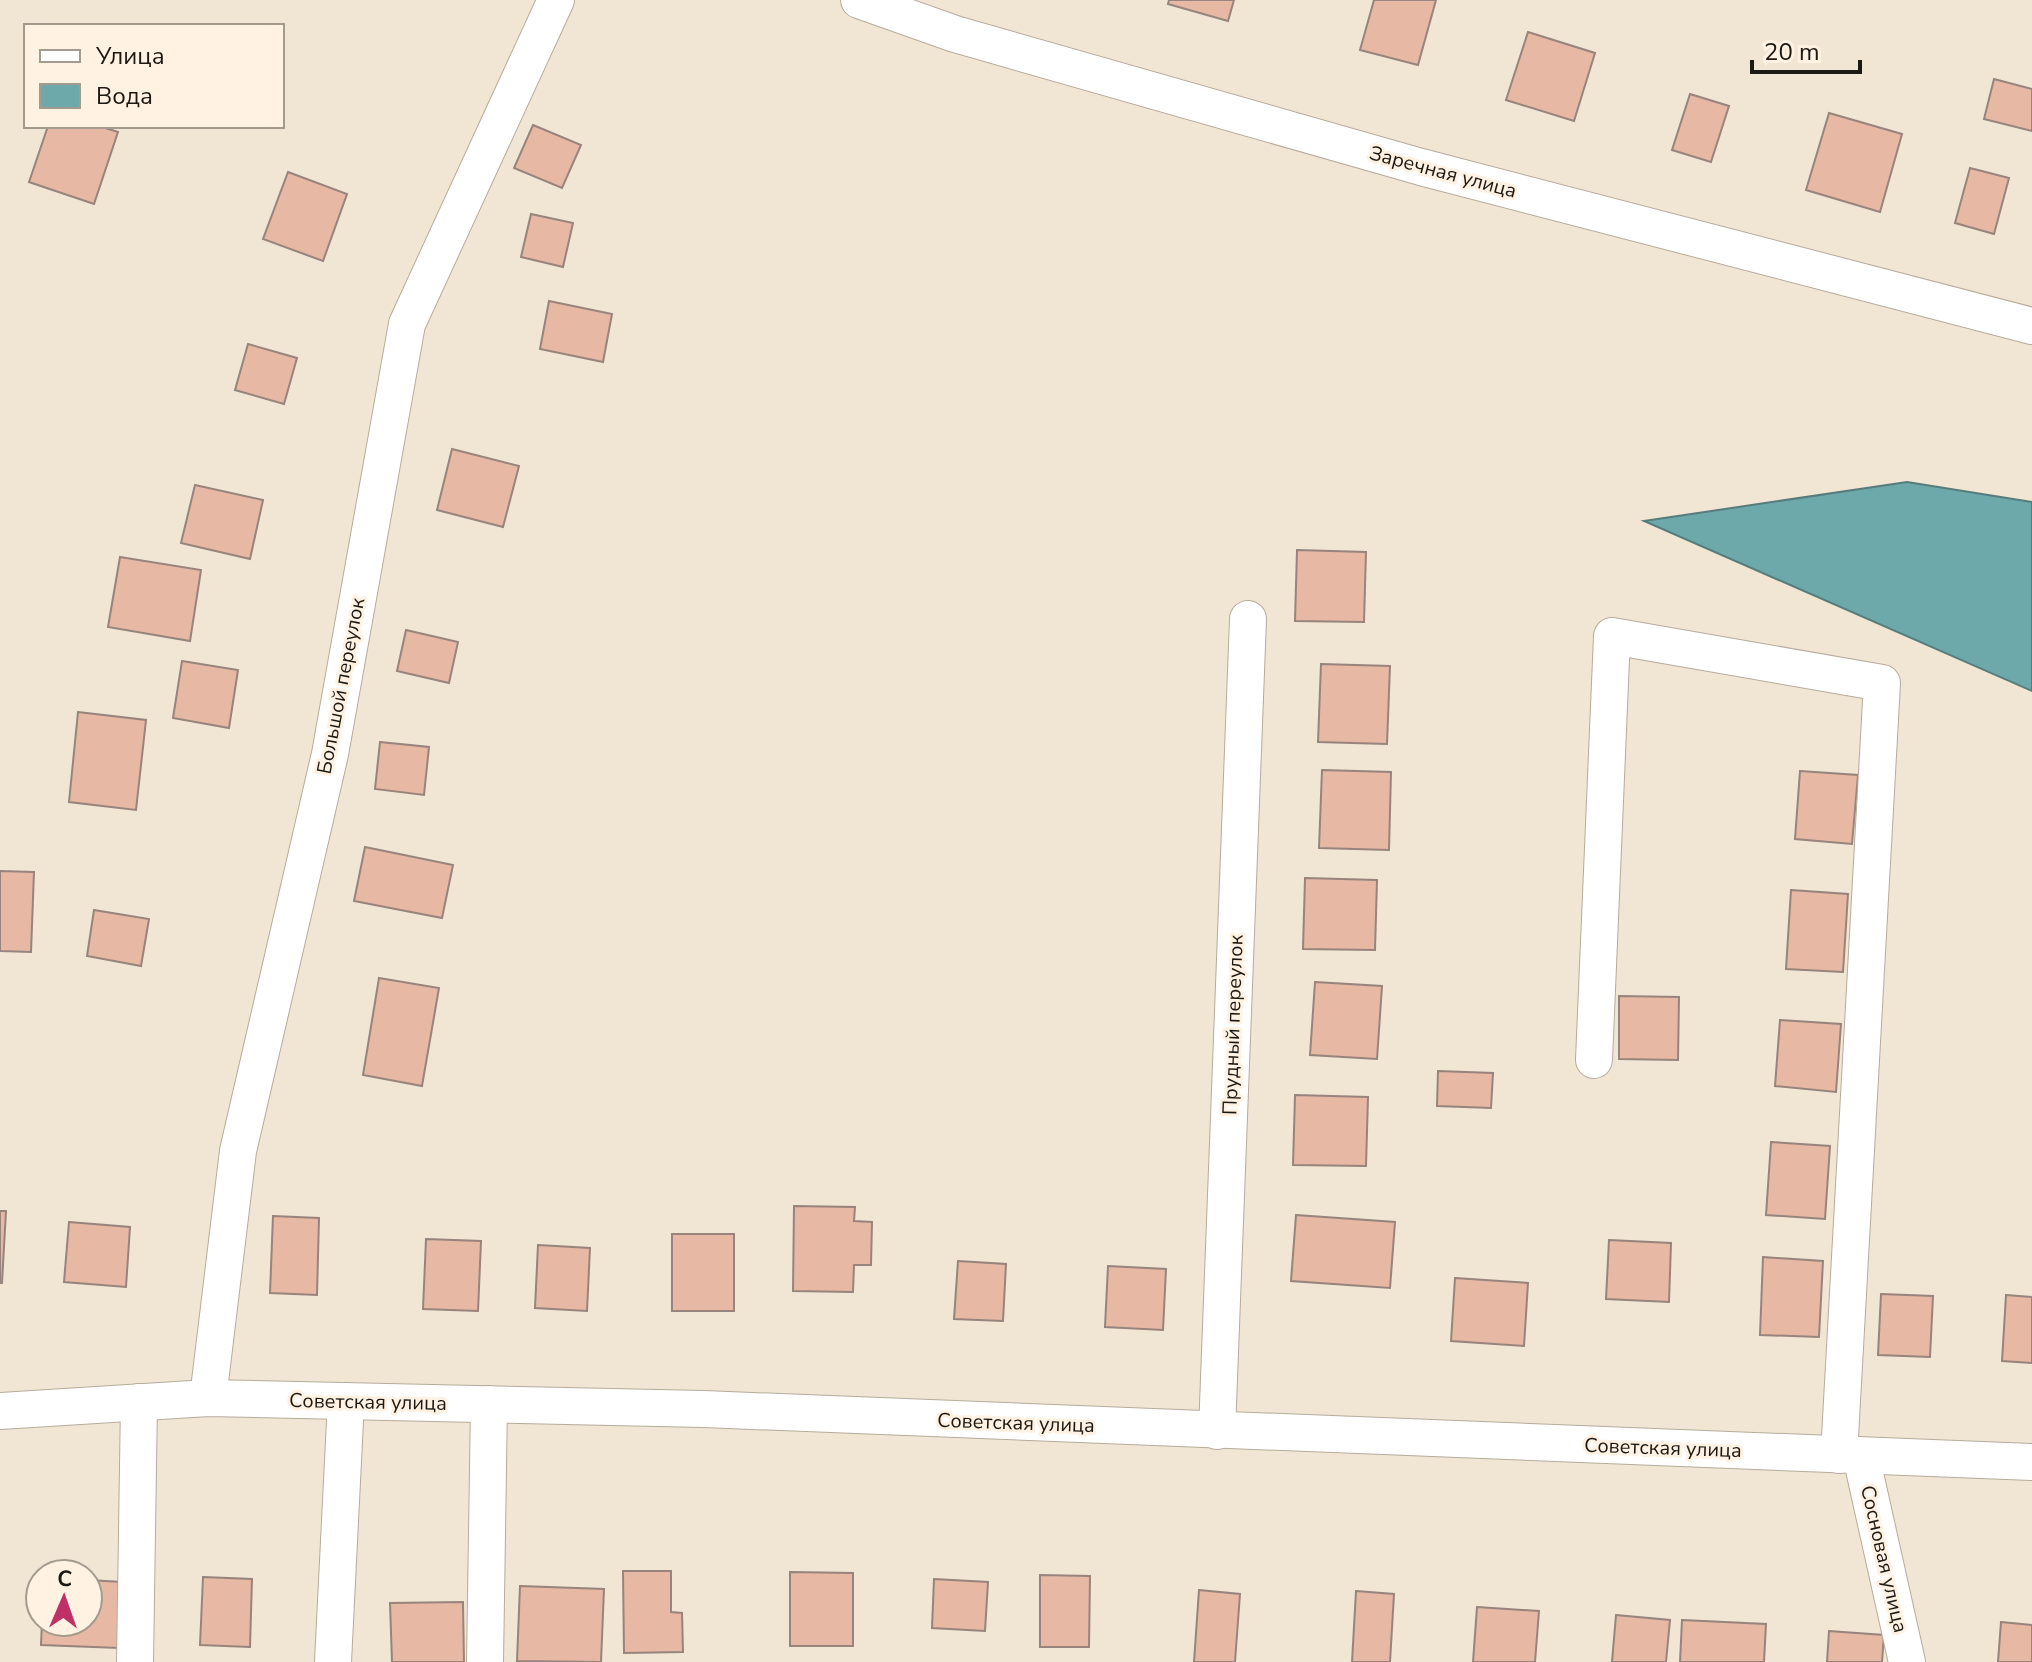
<svg xmlns="http://www.w3.org/2000/svg" width="2032" height="1662" font-family="'Nunito Sans',sans-serif">
<style>
.water{fill:#6da8aa;stroke:#557d7c;stroke-width:2}
.building{fill:#e7b8a4;stroke:#97847c;stroke-width:2}
.lines{fill:none;stroke-linecap:round;stroke-linejoin:round}
.minor-casing{stroke:#b7ab9b;stroke-width:38}
.minor{stroke:#fff;stroke-width:36}
.labels{text-anchor:middle;dominant-baseline:central;stroke-width:6;stroke-linejoin:round;paint-order:stroke}
.street-label{font-size:20px;fill:#1c1812;stroke:#fff2e2}
</style>
<rect width="100%" height="100%" fill="#f1e5d4"/>
<polygon class="water" points="1907,482 2032,502 2032,691 1644,521"/>
<g class="building">
<polygon points="1169,0 1234,0 1228,21 1168,4"/>
<polygon points="1374,0 1436,0 1418,65 1360,50"/>
<polygon points="1528,32 1595,53 1574,121 1506,100"/>
<polygon points="1994,79 2032,89 2032,131 1984,119"/>
<polygon points="1690,94 1729,106 1711,162 1672,150"/>
<polygon points="1829,113 1902,134 1880,212 1806,190"/>
<polygon points="533,125 581,145 562,188 514,168"/>
<polygon points="48,126 99,126 118,132 94,204 29,182"/>
<polygon points="1970,168 2009,178 1994,234 1955,223"/>
<polygon points="288,172 347,194 323,261 263,239"/>
<polygon points="531,214 573,223 563,267 521,257"/>
<polygon points="549,301 612,314 603,362 540,349"/>
<polygon points="248,344 297,358 284,404 235,390"/>
<polygon points="452,449 519,466 503,527 437,510"/>
<polygon points="195,485 263,500 250,559 181,543"/>
<polygon points="1297,550 1366,552 1364,622 1295,621"/>
<polygon points="120,557 201,570 190,641 108,627"/>
<polygon points="406,630 458,642 449,683 397,671"/>
<polygon points="182,661 238,670 229,728 173,718"/>
<polygon points="1321,664 1390,666 1387,744 1318,742"/>
<polygon points="78,712 146,720 136,810 69,802"/>
<polygon points="380,742 429,747 424,795 375,789"/>
<polygon points="1322,770 1391,772 1389,850 1319,848"/>
<polygon points="1800,771 1858,775 1852,844 1795,839"/>
<polygon points="365,847 453,865 442,918 354,901"/>
<polygon points="0,871 34,872 31,952 0,951"/>
<polygon points="1305,878 1377,880 1375,950 1303,949"/>
<polygon points="1791,890 1848,894 1843,972 1786,969"/>
<polygon points="94,910 149,919 141,966 87,956"/>
<polygon points="379,978 439,988 422,1086 363,1075"/>
<polygon points="1315,982 1382,986 1377,1059 1310,1055"/>
<polygon points="1619,996 1679,997 1678,1060 1619,1059"/>
<polygon points="1780,1020 1841,1024 1836,1092 1775,1086"/>
<polygon points="1438,1071 1493,1073 1491,1108 1437,1106"/>
<polygon points="1295,1095 1368,1097 1366,1166 1293,1165"/>
<polygon points="1771,1142 1830,1146 1825,1219 1766,1215"/>
<polygon points="794,1206 855,1207 854,1221 872,1222 871,1265 854,1265 853,1292 793,1291"/>
<polygon points="0,1211 6,1211 2,1283 0,1283"/>
<polygon points="1296,1215 1395,1222 1390,1288 1291,1281"/>
<polygon points="273,1216 319,1218 317,1295 270,1293"/>
<polygon points="69,1222 130,1227 126,1287 64,1282"/>
<rect x="672" y="1234" width="62" height="77"/>
<polygon points="426,1239 481,1241 478,1311 423,1309"/>
<polygon points="1609,1240 1671,1243 1669,1302 1606,1299"/>
<polygon points="538,1245 590,1248 587,1311 535,1308"/>
<polygon points="1763,1257 1823,1261 1819,1337 1760,1335"/>
<polygon points="958,1261 1006,1264 1003,1321 954,1319"/>
<polygon points="1108,1266 1166,1269 1163,1330 1105,1327"/>
<polygon points="1455,1278 1528,1283 1524,1346 1451,1341"/>
<polygon points="1881,1294 1933,1296 1930,1357 1878,1355"/>
<polygon points="2006,1295 2032,1297 2032,1363 2002,1361"/>
<polygon points="623,1571 671,1571 671,1612 682,1613 683,1652 624,1653"/>
<polygon points="790,1572 853,1573 853,1646 790,1646"/>
<polygon points="1040,1575 1090,1576 1089,1647 1040,1647"/>
<polygon points="203,1577 252,1579 250,1647 200,1645"/>
<polygon points="934,1579 988,1582 985,1631 932,1628"/>
<polygon points="88,1580 122,1582 119,1648 41,1645 42,1622 88,1622"/>
<polygon points="520,1586 604,1589 601,1662 517,1661"/>
<polygon points="1199,1590 1240,1594 1235,1662 1194,1662"/>
<polygon points="1356,1591 1394,1594 1390,1662 1352,1662"/>
<polygon points="463,1602 464,1662 392,1662 390,1603"/>
<polygon points="1477,1607 1539,1611 1535,1662 1473,1662"/>
<polygon points="1616,1615 1670,1620 1666,1662 1612,1662"/>
<polygon points="1682,1620 1766,1624 1764,1662 1680,1662"/>
<polygon points="2001,1622 2032,1625 2032,1662 1998,1662"/>
<polygon points="1829,1631 1884,1635 1882,1662 1827,1662"/>
</g>
<g class="lines">
<defs>
<g id="minor">
<polyline points="859,0 955,34 1421,167 2032,326"/>
<polyline points="1594,1060 1612,636 1882,683 1839,1455"/>
<polyline points="208,1398 238,1151 330,754 407,324 556,0"/>
<polyline points="0,1411 208,1398 704,1409 2032,1462"/>
<polyline points="1217,1431 1248,619"/>
<polyline points="1861,1456 1907,1662"/>
<polyline points="135,1662 139,1402"/>
<polyline points="333,1662 346,1401"/>
<polyline points="485,1662 489,1404"/>
</g>
</defs>
<use href="#minor" class="minor-casing"/>
<use href="#minor" class="minor"/>
</g>
<g class="labels">
<g class="street-label">
<text transform="translate(1443 172) rotate(15)">Заречная улица</text>
<text transform="translate(341 686) rotate(-79)">Большой переулок</text>
<text transform="translate(1233 1025) rotate(-88)">Прудный переулок</text>
<text transform="translate(368 1402) rotate(1)">Советская улица</text>
<text transform="translate(1016 1423) rotate(2)">Советская улица</text>
<text transform="translate(1663 1448) rotate(2)">Советская улица</text>
<text transform="translate(1884 1559) rotate(77)">Сосновая улица</text>
</g>
</g>
<rect x="24" y="24" width="260" height="104" fill="#fff2e2" stroke="#a49b8f" stroke-width="2"/>
<rect x="40" y="50" width="40" height="12" fill="#ffffff" stroke="#a49b8f" stroke-width="2"/>
<text x="96" y="64" font-size="24" fill="#1c1812">Улица</text>
<rect x="40" y="84" width="40" height="24" fill="#6da8aa" stroke="#a49b8f" stroke-width="2"/>
<text x="96" y="104" font-size="24" fill="#1c1812">Вода</text>
<g transform="translate(64 1598) rotate(2)"><circle r="38" fill="#fff2e2" stroke="#a49b8f" stroke-width="2"/>
<path d="M0-6L14 30L0 20L-14 30Z" fill="#bd3167"/>
<text y="-12" font-size="22" font-weight="bold" text-anchor="middle" fill="#1c1812">С</text>
</g>
<path d="M1752 60v12h108v-12" fill="none" stroke="#1c1812" stroke-width="4"/>
<text x="1764" y="60" font-size="24" fill="#1c1812" stroke="#fff2e2" stroke-width="6" paint-order="stroke">20 m</text>
</svg>
